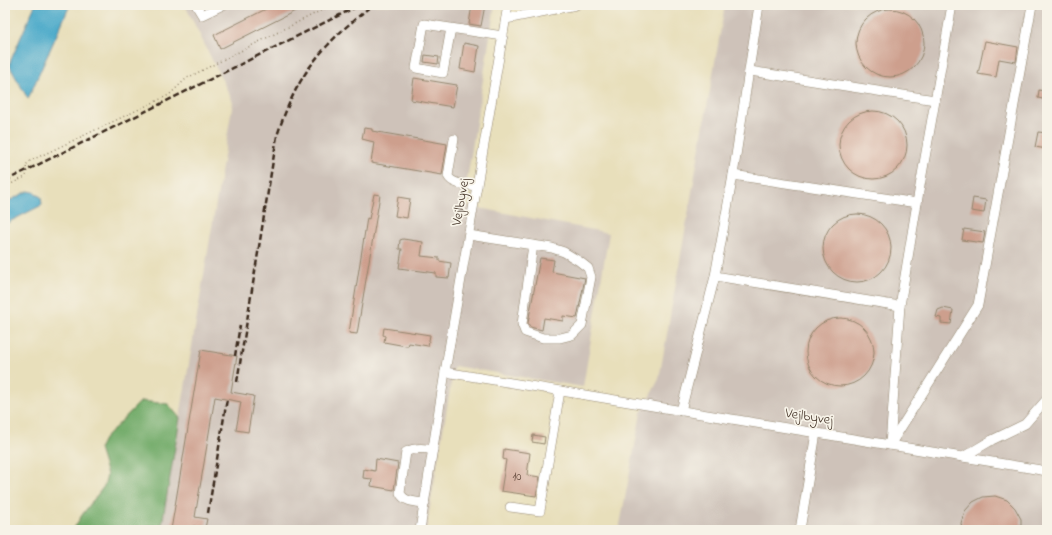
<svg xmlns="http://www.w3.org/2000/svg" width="1052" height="535" font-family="'Indie Flower',sans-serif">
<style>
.industrial{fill:#cec2b9}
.forest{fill:#73ac6b;stroke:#576b44}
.water{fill:#4aa9c9;stroke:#426a74}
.building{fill:#cd9f8d}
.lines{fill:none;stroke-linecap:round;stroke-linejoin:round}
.minor-casing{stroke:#92846c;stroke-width:10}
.path{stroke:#92846c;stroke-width:1.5;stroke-dasharray:1 3;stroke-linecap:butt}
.minor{stroke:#fff;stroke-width:9}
.rail{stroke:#3b2a1e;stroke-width:2.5;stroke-dasharray:6 3;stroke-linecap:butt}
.labels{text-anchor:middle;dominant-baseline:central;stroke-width:3.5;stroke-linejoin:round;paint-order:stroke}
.number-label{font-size:12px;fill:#60473a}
.street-label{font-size:14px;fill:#3b2a1e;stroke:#f7f3e8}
</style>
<rect width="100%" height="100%" fill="#f7f3e8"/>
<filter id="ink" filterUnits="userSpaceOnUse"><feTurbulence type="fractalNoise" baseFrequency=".025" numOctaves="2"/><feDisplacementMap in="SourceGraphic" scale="8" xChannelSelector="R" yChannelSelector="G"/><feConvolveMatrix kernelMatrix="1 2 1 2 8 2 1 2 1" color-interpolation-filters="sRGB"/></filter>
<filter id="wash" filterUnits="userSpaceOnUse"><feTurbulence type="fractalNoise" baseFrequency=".012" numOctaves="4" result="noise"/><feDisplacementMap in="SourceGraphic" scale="16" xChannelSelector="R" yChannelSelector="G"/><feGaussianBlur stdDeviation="0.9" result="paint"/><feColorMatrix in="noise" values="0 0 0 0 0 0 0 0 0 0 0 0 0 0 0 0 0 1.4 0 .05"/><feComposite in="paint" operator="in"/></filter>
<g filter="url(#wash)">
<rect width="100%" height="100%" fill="#e8dfbb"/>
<g class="industrial">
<polygon points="185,5 495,5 463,205 609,233 583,387 454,366 426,530 161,530 233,102"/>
<polygon points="725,5 1047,5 1047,530 619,530 641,413 659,379"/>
</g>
<polygon class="forest" points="141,401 168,404 180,418 161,530 73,530 82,515 104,486 107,475 99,449 104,439"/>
<g class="water">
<polygon points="35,5 70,5 28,99 10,67 10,62"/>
<polygon points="28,191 34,192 41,197 42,205 5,224 5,203"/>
</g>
<g id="blocks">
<g class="building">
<polygon points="274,5 307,5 220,49 214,35"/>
<polygon points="472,5 485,5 481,26 469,24"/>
<circle cx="890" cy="43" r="34"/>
<polygon points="985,41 1018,47 1016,62 999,59 996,77 978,74"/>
<polygon points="464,43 479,46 475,72 460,69"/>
<polygon points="425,55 439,57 438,64 424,62"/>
<polygon points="414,78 457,85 453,107 411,100"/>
<polygon points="1039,90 1047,92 1047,100 1038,98"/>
<circle cx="873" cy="145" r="34"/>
<polygon points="364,128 372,129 372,131 447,144 442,175 371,163 374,142 362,139"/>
<polygon points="1038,132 1047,133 1047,149 1035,147"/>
<polygon points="374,194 380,195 357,334 349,333 367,218 369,219"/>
<polygon points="398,197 410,199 407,218 395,216"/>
<polygon points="973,198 986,200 984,213 971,211"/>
<circle cx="857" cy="248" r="34"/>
<polygon points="964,229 985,232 983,243 962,240"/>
<polygon points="403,239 423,242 421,256 439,258 439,261 451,263 449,278 436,277 436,273 399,268 402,249 399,249 400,240"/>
<polygon points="540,258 554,260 552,272 585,278 577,318 563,316 563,321 544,318 542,330 530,327 528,323"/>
<polygon points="943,308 953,310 951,324 941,323 941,318 936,317 938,310"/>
<circle cx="840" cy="352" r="34"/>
<polygon points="384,328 430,335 428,346 409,343 408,346 406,346 384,342 385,336 383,335"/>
<polygon points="201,350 237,356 231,392 254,396 248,432 236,430 241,402 215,397 195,517 207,519 205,528 193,526 192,530 171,530"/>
<polygon points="533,435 545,437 544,444 532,442"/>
<polygon points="504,449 530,453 527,475 540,477 536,496 501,491 506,460 503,459"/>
<polygon points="376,459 398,463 394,490 371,486 372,479 363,478 364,469 375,471"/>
<polygon points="995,496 1007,500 1015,508 1021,519 1021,530 962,530 961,523 965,511 973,502 983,497"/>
</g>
</g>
</g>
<g filter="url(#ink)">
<use href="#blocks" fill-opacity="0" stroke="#92846c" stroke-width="1"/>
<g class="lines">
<defs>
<g id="minor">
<polyline points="196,5 202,15 223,5"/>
<polyline points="952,5 917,203 900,306 890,445 1047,471"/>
<polyline points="506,19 576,5"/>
<polyline points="451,28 443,73 416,68 424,24 503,36"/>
<polyline points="750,71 935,100"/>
<path d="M 454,139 L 448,176 C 452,185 468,185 477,186"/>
<polyline points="733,175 917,203"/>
<polyline points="469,235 552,248 564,252 579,261 588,268 591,277 582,325 572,335 560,338 543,338 525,332 522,324 533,245"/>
<polyline points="715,276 900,306"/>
<polyline points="445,372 890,445 978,305 1032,5"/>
<polyline points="681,411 715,276 733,175 759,5"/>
<polyline points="963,457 992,440 1025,424 1047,399"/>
<path d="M 425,503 C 416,502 404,502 400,493 L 406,452 C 415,447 424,448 433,450"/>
<polyline points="510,507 540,511 560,391"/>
<polyline points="420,530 445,372 508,5"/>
<polyline points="800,530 816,433"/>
</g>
</defs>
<use href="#minor" class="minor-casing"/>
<polyline class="path" points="5,187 25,177 27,174 26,165 30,161 169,95 187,78 332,5"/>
<use href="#minor" class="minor"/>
<g class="rail">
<polyline points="5,181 360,5"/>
<polyline points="235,356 240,325"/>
<path d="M 237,382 L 277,136 C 288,101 303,71 328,45 C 341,30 357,18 372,5"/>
<polyline points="208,513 227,399"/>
</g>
</g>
</g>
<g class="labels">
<g class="number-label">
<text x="517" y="477">10</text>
</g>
<g class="street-label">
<text transform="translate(461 202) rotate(-80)">Vejlbyvej</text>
<text transform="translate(809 417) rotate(9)">Vejlbyvej</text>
</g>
</g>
<rect width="1052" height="535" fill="none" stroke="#f7f3e8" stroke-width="20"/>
</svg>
